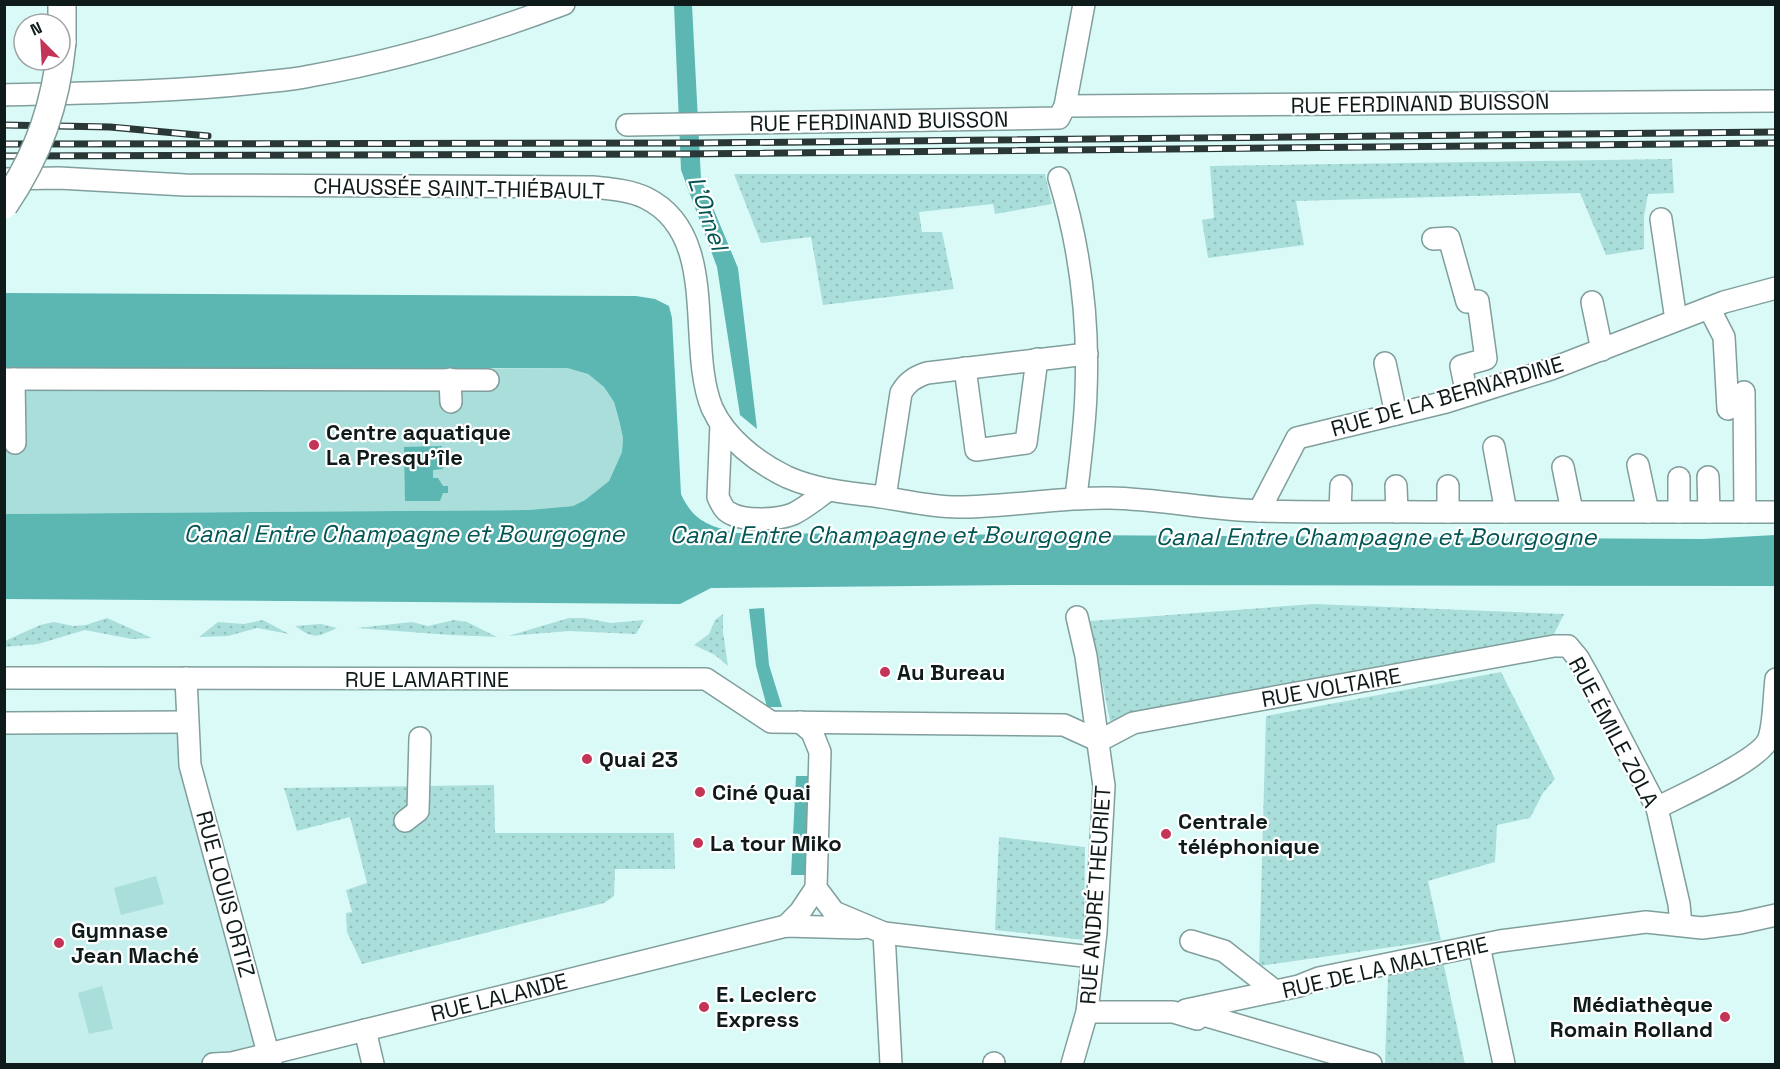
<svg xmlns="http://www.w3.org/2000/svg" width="1780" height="1069" font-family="'Space Grotesk',sans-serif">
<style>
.built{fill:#c5efec}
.green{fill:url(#green-dots)}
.pitch{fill:#a9dedb}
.water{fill:#5cb6b2}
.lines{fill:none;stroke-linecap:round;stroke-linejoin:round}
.minor-casing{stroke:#809e9c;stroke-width:24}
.major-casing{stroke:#809e9c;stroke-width:30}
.minor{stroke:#fff;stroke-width:21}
.major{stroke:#fff;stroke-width:27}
.rail-casing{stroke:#293736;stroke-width:7}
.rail{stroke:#fff;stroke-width:4.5;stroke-dasharray:14;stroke-linecap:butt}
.major-bridge-casing{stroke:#809e9c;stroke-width:30;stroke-linecap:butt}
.major-bridge{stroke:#fff;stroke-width:27}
.poi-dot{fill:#c43456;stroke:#fff;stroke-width:2}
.labels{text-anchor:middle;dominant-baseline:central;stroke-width:4.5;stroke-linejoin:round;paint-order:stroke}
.street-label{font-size:22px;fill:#0f1a1a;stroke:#fff}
.poi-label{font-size:22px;font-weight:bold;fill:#0f1a1a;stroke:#fff;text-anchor:start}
.water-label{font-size:24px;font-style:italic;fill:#015654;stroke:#fff}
</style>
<defs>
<pattern id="green-dots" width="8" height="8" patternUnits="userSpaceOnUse" patternTransform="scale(1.5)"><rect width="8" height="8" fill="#a9dedb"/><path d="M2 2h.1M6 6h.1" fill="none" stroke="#90bebb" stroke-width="1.8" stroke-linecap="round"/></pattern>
</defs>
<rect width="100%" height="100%" fill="#dafaf8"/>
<polygon class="built" points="187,722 268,1054 213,1064 5,1064 5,723"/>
<g class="green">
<polygon points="1672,159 1674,193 1648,194 1644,216 1644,249 1606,255 1580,193 1296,201 1304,245 1208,258 1202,220 1214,218 1210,166"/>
<polygon points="734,174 1045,174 1052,204 995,214 993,204 919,212 922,232 942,232 954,289 823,305 811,237 761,243"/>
<polygon points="1314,604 1564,614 1552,638 1110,721 1090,621"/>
<polygon points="723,614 723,632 728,666 715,655 694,645 709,634 715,620"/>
<polygon points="107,618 152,638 132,639 85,630 38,644 5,647 5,641 40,625 54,622 73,626 86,625"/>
<polygon points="569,618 584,618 611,623 644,620 636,634 569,631 508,636"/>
<polygon points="263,620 289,634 257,628 228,636 199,637 218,622 244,624"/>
<polygon points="454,620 467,622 497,637 451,635 357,628 412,622 428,626"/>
<path d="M 321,624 L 337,628 C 316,637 315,640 295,626 Z"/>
<polygon points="1501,672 1555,779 1543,793 1530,818 1497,825 1495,862 1428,881 1441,940 1259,966 1266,716"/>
<polygon points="494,785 495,833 674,833 675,869 615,869 614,896 604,903 362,964 347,932 346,913 352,912 346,890 367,883 350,817 297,831 284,788"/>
<polygon points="999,837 1085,847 1084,940 995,930"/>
<polygon points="1443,961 1465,1064 1385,1064 1388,974"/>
</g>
<g class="pitch">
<polygon points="567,368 588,374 604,387 614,402 619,420 623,438 622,452 609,481 585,500 573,506 529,510 5,514 4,374 85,371"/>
<polygon points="156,876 164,904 121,915 114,888"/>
<polygon points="102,986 113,1029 89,1034 78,993"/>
</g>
<g class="water">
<polygon points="674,5 692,5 701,179 738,268 757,429 740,415 717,267 681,170"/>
<path d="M 5,293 L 636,296 L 655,299 L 669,306 L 672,318 L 681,494 C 693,521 709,526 737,533 L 1703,539 L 1775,535 L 1775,586 L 1017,585 L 711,588 L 680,604 L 5,599 L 5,514 L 529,510 L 573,506 L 585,500 L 609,481 L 622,452 L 623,438 L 619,420 L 614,402 L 604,387 L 588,374 L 567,368 L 5,369 Z"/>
<polygon points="442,446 443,469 433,470 433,478 438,478 443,486 448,486 448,493 443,493 440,501 405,501 404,447"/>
<polygon points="764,608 769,665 782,707 767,707 756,666 749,609"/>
<polygon points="796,776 809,776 805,875 791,875"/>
</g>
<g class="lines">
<defs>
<g id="minor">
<path d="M 4,95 C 88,93 172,92 255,83 C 273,81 292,80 310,76 C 396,61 482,35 564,4"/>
<polyline points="1065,106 1776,101"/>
<polyline points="627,125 1059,118 1065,106 1084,4"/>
<path d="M 1059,178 C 1080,247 1089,319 1086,392 C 1085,427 1080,462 1076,497"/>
<path d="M 4,179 L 59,178 L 185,185 L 592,187 C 610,189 630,190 646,198 C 721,235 686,345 712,408 C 726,439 758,463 787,477 C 814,489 846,493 875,496 C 903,500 930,507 958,507 C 1009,507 1059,497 1110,498 C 1161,499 1211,510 1262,511 C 1320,513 1378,511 1435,512 C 1549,512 1662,512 1776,512"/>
<polyline points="1661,219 1676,320"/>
<polyline points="1433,239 1449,238 1467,302 1478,301 1486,359 1461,366 1467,395"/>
<polyline points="1592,302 1602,350"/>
<polyline points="1709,308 1724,337 1728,409"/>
<polyline points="1385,363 1396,414"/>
<polyline points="965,368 976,450 1026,443 1037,359"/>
<polyline points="4,379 488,380"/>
<polyline points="14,379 15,443"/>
<polyline points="450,379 451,402"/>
<polyline points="1744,392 1745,512"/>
<path d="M 721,424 L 718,497 C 721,503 723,509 728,512 C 743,522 778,520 793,514 C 806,508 818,497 829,490"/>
<polyline points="1494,447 1506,512"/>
<polyline points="1638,465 1648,512"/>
<polyline points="1563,467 1572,511"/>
<polyline points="1708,477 1709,512"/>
<polyline points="1396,486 1397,512"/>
<polyline points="1448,486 1448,512"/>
<path d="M 885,497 L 901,393 C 907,382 915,377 927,373 L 1087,354"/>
<polyline points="1259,511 1297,438 1446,402 1551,369 1724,302 1776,288"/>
<polyline points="1340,511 1341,486"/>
<polyline points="1679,512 1679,478"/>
<polyline points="4,678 706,679 771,722 1064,725 1099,741 1133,723 1554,646 1568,646 1578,658 1591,681 1657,808 1679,904 1681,925"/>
<polyline points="186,678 190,765 271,1064"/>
<polyline points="800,722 812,732 820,752 816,888 834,912 884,933 891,1064"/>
<polyline points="4,723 187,722"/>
<path d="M 1657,808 C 1679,796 1762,760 1769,738 C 1774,723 1774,695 1776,679"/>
<polyline points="405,821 418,811 420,738"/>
<polyline points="786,926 800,912 816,888"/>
<polyline points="884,933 1092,957"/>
<polyline points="1191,941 1224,951 1275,991"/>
<polyline points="1479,946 1504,1064"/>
<polyline points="1087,1012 1173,1012 1197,1019"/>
<polyline points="365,1030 373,1064"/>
<polyline points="213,1064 232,1063 786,926 858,928 867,927"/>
<polyline points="994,1064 994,1063"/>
<polyline points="1072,1064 1087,1012 1096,932 1104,786 1086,656 1077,617"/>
<polyline points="1371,1064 1186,1010 1299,986 1319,978 1500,941 1646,922 1702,928 1740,923 1776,915"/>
</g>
<polyline id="major" points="62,4 62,42"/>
</defs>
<use href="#minor" class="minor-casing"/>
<use href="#major" class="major-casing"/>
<use href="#minor" class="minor"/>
<use href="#major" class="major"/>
<defs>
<g id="rail">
<polyline points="4,125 110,127 208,136"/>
<polyline points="4,144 701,143 1776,132"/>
<polyline points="4,156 678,154 1776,143"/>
</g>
</defs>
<use href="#rail" class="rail-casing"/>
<use href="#rail" class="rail"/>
<defs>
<path id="major-bridge" d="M 4,205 C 39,154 56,104 62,42"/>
</defs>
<use href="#major-bridge" class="major-bridge-casing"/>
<use href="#major-bridge" class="major-bridge"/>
</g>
<g class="poi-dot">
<circle cx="314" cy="445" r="6"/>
<circle cx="885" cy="672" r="6"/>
<circle cx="587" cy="759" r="6"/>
<circle cx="700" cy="792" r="6"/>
<circle cx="1166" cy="834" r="6"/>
<circle cx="698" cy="843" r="6"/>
<circle cx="59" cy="943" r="6"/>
<circle cx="704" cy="1007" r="6"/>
<circle cx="1725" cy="1017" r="6"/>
</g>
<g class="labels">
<g class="street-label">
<text transform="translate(1420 103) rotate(-1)">RUE FERDINAND BUISSON</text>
<text transform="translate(879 121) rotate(-1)">RUE FERDINAND BUISSON</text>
<text transform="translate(459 188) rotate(1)">CHAUSSÉE SAINT-THIÉBAULT</text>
<text transform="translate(1447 396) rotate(-16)">RUE DE LA BERNARDINE</text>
<text x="427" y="679">RUE LAMARTINE</text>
<text transform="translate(1331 687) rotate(-10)">RUE VOLTAIRE</text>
<text transform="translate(1614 732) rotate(62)">RUE ÉMILE ZOLA</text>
<text transform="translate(226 894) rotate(75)">RUE LOUIS ORTIZ</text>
<text transform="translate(1095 895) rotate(-86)">RUE ANDRÉ THEURIET</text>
<text transform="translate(1385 967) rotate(-13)">RUE DE LA MALTERIE</text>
<text transform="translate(499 997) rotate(-14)">RUE LALANDE</text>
</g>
<g class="poi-label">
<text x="326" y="432">Centre aquatique<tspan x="326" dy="25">La Presqu'île</tspan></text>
<text x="897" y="672">Au Bureau</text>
<text x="599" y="759">Quai 23</text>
<text x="712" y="792">Ciné Quai</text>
<text x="1178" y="821">Centrale<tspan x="1178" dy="25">téléphonique</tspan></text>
<text x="710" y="843">La tour Miko</text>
<text x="71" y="930">Gymnase<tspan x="71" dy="25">Jean Maché</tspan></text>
<text x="716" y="994">E. Leclerc<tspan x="716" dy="25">Express</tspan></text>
<text x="1713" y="1004" text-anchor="end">Médiathèque<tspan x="1713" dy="25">Romain Rolland</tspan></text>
</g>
<g class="water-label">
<text transform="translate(708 213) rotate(71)">L'Ornel</text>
<text x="404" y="533">Canal Entre Champagne et Bourgogne</text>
<text x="890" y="534">Canal Entre Champagne et Bourgogne</text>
<text x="1376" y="536">Canal Entre Champagne et Bourgogne</text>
</g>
</g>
<rect width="1780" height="1069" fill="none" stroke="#0f1a1a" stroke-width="12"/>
<g transform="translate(42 42) rotate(336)"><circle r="28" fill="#ffffff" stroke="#9fa3a3" stroke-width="1.5"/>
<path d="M0-4.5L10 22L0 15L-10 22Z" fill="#c43456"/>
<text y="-9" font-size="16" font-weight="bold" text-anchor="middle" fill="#0f1a1a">N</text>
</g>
</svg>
